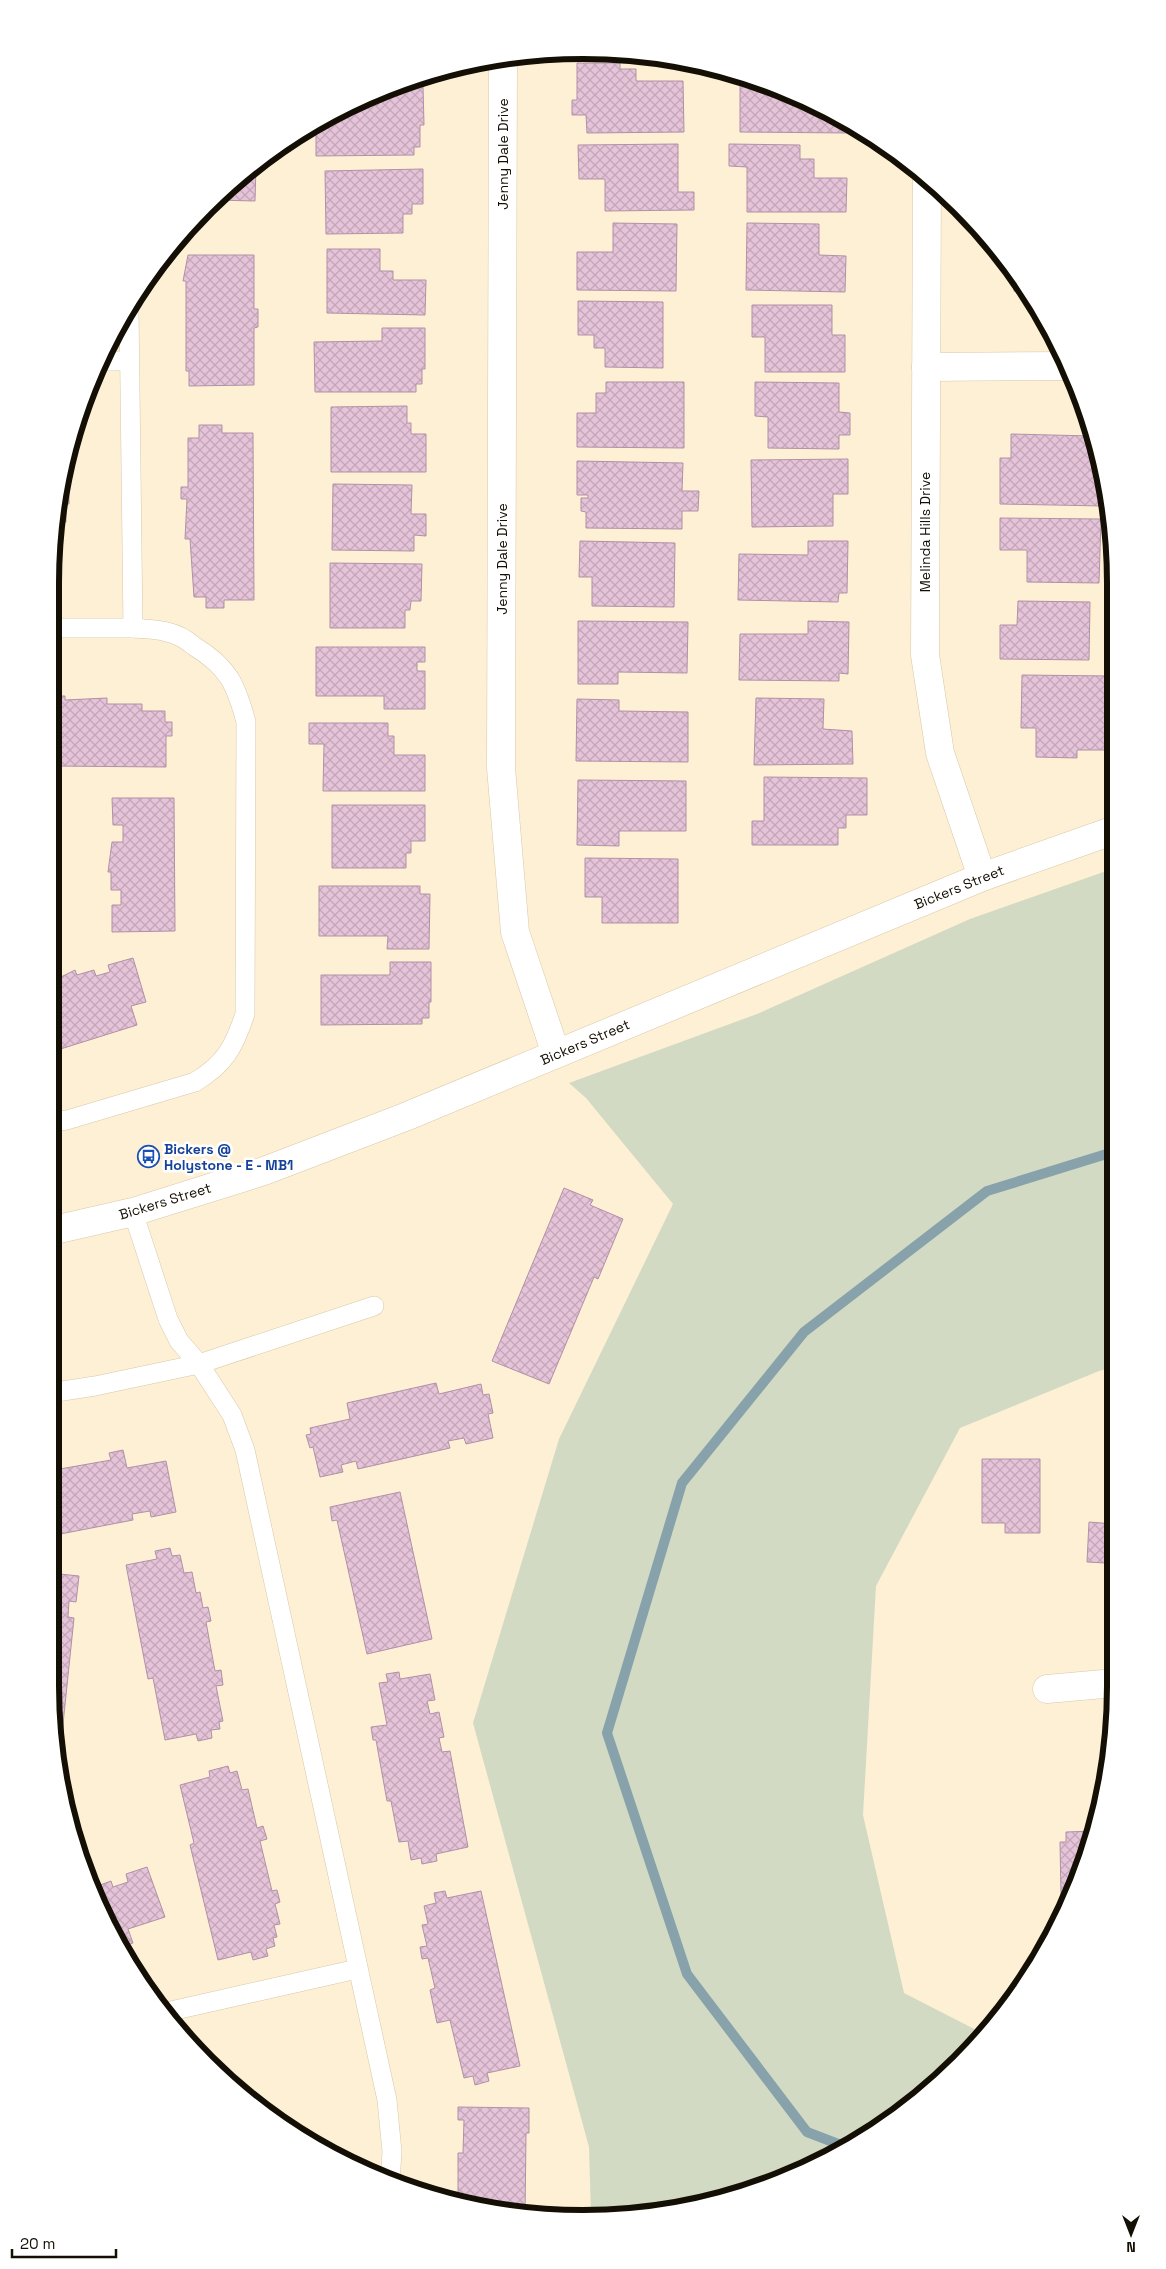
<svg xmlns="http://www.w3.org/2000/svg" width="1166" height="2269" font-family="'Space Grotesk',sans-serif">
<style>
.green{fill:#d3dac3}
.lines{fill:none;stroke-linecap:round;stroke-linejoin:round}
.stream{stroke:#87a2ab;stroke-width:10}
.building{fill:url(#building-cross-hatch);stroke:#b191a6}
.service-casing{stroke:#d8c8a7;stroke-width:20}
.minor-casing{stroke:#d8c8a7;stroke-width:29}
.tertiary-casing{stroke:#d8c8a7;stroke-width:29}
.service{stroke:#fff;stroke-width:19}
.minor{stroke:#fff;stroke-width:28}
.tertiary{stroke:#fff;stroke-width:28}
.labels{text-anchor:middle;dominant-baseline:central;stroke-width:5;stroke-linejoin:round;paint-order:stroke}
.street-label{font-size:14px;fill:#140f04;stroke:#fff}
.transit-label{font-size:14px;font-weight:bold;fill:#164399;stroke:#fff;text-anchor:start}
.rim{fill:none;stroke:#140f04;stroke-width:6}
</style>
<defs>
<pattern id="building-cross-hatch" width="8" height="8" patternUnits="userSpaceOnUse" patternTransform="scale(1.25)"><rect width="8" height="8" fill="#e5c3d9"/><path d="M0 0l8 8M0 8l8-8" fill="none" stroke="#c4a6b9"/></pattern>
</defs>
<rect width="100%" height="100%" fill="#fdf0d5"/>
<polygon class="green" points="1112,869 1114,1367 1099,1371 960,1428 876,1586 863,1815 904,1993 984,2034 960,2063 907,2109 819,2164 721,2201 652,2214 591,2216 589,2147 473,1723 559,1439 673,1204 586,1098 569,1083 757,1014 970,919"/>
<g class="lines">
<polyline class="stream" points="846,2147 807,2132 687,1974 607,1733 682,1483 804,1332 987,1191 1113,1152"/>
</g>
<g class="building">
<polygon points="577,63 620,63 620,69 636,69 636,81 683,81 684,132 587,133 586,115 572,115 572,100 577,100"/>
<polygon points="740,80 753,80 818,105 847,122 847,133 740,132"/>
<polygon points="394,86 423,86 424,125 420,125 420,147 414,147 414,155 316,156 316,122 352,105 378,105 378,93"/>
<polygon points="678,144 678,192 694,192 694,210 605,211 605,179 579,179 578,145"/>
<polygon points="729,144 800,145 800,159 814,159 814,178 847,178 846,212 747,212 747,167 729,166"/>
<polygon points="256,165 255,201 215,200 231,182"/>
<polygon points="423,169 423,204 412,204 412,214 403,214 403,233 326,234 325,171"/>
<polygon points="613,223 677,224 676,291 577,290 577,252 613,252"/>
<polygon points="747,223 819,224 819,255 846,256 845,292 746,290"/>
<polygon points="327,249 380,249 380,271 393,271 393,280 426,280 425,315 327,313"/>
<polygon points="188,255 254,255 254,309 258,309 258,327 254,328 254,385 189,386 189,371 186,371 186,281 183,281"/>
<polygon points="1009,265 1025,292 1014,291 1014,275 1009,275"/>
<polygon points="578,301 663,302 663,368 605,367 605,348 594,348 594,335 578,335"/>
<polygon points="752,305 832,305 832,335 845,335 845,372 765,372 765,337 752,337"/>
<polygon points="382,328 425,328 425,369 422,369 422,384 416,384 416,392 315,392 314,342 382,341"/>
<polygon points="606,382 684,382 684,448 577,447 577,413 596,413 596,393 606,393"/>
<polygon points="755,382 839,383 839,412 850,413 850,435 839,435 839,449 768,448 768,417 755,416"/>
<polygon points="407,406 407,423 411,423 411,434 426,434 426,472 331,472 331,407"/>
<polygon points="199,425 222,425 222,433 253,433 254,600 224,600 224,608 206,608 206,597 194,597 190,539 185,539 187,499 181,499 181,487 188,487 188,438 199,438"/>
<polygon points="1011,434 1091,436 1104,484 1103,506 1000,504 1000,458 1011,458"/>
<polygon points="848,459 848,494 833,494 833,526 752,527 751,460"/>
<polygon points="577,461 683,463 682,491 699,491 698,511 682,511 682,529 586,528 586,512 581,511 581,498 588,498 588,495 577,495"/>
<polygon points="63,476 69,476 69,504 58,504"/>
<polygon points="333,484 412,485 411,514 426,514 426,536 414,535 414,551 332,550"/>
<polygon points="57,512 66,512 66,522 59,522 61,566 57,566 56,588 51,588 51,548"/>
<polygon points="1000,518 1101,519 1099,583 1027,582 1027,550 1000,550"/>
<polygon points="580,541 675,543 674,607 592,606 592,577 579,577"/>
<polygon points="808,541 848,541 847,593 839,593 838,602 738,600 739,554 808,555"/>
<polygon points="330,563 422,564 421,601 411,601 410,610 405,610 405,628 330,628"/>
<polygon points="1018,601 1090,602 1089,660 1000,659 1000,625 1017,625"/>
<polygon points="578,621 688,622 687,673 618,672 618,684 578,684"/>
<polygon points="808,621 849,622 848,674 839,673 839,681 739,680 740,634 808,634"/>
<polygon points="316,647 425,647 425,662 417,662 417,671 425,671 425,709 384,709 384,696 316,696"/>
<polygon points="1022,675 1112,676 1112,750 1077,750 1077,758 1036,757 1036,728 1021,728"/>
<polygon points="53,696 65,696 65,700 107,698 107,704 142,704 142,711 165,711 165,722 172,722 172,736 166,736 166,767 51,766 51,704 53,704"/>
<polygon points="756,698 824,699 823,729 852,731 853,764 754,765"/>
<polygon points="577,699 619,700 619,711 688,712 688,762 576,761"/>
<polygon points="309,723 388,723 388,736 394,736 394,755 425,755 425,791 323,791 324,744 309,744"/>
<polygon points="764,777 867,778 867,815 846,815 846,828 838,828 838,845 752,845 752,821 764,821"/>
<polygon points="578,780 686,781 686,831 619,831 619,846 577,845"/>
<polygon points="112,798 174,798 175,931 112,932 112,905 121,905 121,890 111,890 111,872 108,872 112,842 123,842 123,825 113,825"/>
<polygon points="332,805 425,805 425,841 411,841 411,853 406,853 406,868 332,868"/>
<polygon points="585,858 678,859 678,923 602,923 602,897 585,897"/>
<polygon points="319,886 420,886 420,894 430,894 429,949 387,949 388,936 319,936"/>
<polygon points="133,958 146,1002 131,1006 137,1025 51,1052 51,982 75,970 77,975 94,970 96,976 110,972 108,965"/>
<polygon points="390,962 431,962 431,1002 429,1002 429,1018 422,1018 422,1024 321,1025 321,975 390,975"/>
<polygon points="564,1188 593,1200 590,1205 623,1219 598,1279 594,1277 549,1384 492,1361"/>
<polygon points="436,1383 439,1394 481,1384 483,1395 489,1394 493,1413 488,1414 493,1438 466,1444 464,1438 448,1441 450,1448 358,1469 356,1461 341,1465 343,1472 320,1477 313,1447 310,1448 306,1435 311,1434 310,1428 350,1419 347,1403"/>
<polygon points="123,1450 127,1468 166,1461 176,1512 151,1517 150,1511 132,1514 133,1520 50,1536 50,1465 59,1463 60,1469 111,1460 109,1453"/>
<polygon points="982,1459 1040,1459 1040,1533 1005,1533 1005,1523 982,1523"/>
<polygon points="400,1492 432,1639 367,1654 337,1520 332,1521 330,1507"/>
<polygon points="1089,1522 1114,1524 1114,1574 1105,1574 1105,1563 1087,1562"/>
<polygon points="170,1548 172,1556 180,1555 184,1573 192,1572 196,1593 200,1592 203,1608 208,1607 211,1621 206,1622 215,1671 221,1670 223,1685 216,1686 223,1721 219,1722 220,1729 211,1730 212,1738 198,1741 196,1734 165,1740 153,1678 148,1679 126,1565 157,1559 155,1551"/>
<polygon points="50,1573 79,1576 76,1602 69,1601 68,1617 74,1618 60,1753 57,1752 50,1686"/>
<polygon points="399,1672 400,1679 430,1674 435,1700 427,1701 430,1714 439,1712 444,1737 439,1738 442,1752 450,1751 468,1847 436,1854 437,1861 422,1864 421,1858 411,1860 408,1841 399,1842 391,1801 387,1801 376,1740 373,1740 371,1727 387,1725 379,1683 388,1682 386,1674"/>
<polygon points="228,1766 230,1773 237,1771 242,1790 248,1789 257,1828 263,1826 267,1839 260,1841 272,1891 277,1890 280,1902 275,1904 280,1924 274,1925 277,1937 273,1938 275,1946 266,1949 268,1956 253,1960 251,1952 218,1960 190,1845 194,1843 180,1785 210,1777 209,1771"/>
<polygon points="1095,1831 1071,1895 1061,1895 1060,1842 1066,1842 1066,1832"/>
<polygon points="147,1867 165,1917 128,1929 133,1943 119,1948 92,1888 111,1881 113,1887 128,1882 126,1874"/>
<polygon points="445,1891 447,1898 481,1891 520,2066 487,2073 489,2081 475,2085 473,2076 464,2078 450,2020 437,2023 430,1990 435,1988 428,1958 422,1959 420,1947 427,1946 422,1925 428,1924 424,1906 436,1903 434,1893"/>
<polygon points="1045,1927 1058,1927 1045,1949"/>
<polygon points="458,2107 529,2108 529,2133 526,2133 525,2215 479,2209 455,2202 455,2197 458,2197 458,2153 463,2153 464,2120 458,2120"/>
<polygon points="294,2128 307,2132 304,2138 314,2141 313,2145 293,2131"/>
</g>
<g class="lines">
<defs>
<g id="service">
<polyline points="100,361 129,361"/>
<polyline points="51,628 133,628 129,308"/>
<path d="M 51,1122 L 67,1120 L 195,1082 C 225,1064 234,1047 245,1014 L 246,722 C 236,684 228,667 194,646 C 187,640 176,634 167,632 C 156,629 144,629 133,628"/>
<polyline points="133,1212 168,1319 179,1341 199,1364 232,1415 245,1450 387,2100 392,2152 390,2182"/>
<polyline points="50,1393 95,1386 199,1364 374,1306"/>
<polyline points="162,2013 357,1969"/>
</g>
<g id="minor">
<polyline points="503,57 501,768 515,932 556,1054"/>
<polyline points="927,179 925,655 940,753 982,877"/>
<polyline points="926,367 1068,366"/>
<polyline points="1047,1689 1115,1683"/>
</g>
<polyline id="tertiary" points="50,1231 133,1212 264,1171 405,1117 982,877 1112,831"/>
</defs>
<use href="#service" class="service-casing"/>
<use href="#minor" class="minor-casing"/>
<use href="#tertiary" class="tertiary-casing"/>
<use href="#service" class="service"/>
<use href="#minor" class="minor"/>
<use href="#tertiary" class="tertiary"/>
</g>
<defs>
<symbol id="bus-ring" viewBox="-11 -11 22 22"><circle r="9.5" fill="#fff" stroke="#1a4fb4" stroke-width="1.5"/><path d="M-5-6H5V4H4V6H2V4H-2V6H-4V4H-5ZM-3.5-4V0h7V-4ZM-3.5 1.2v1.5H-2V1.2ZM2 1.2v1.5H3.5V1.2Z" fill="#1a4fb4"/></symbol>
</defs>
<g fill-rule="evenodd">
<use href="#bus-ring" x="136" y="1144" width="25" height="25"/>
</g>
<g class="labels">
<g class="street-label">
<text transform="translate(503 154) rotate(-90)">Jenny Dale Drive</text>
<text transform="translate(925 532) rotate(-90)">Melinda Hills Drive</text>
<text transform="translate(502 559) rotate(-90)">Jenny Dale Drive</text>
<text transform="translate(959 887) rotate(-22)">Bickers Street</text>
<text transform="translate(585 1042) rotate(-23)">Bickers Street</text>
<text transform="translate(165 1201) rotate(-17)">Bickers Street</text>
</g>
<g class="transit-label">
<text x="164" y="1149">Bickers @<tspan x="164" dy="16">Holystone - E - MB1</tspan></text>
</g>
</g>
<path d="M0 0H1166V2269H0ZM583 59H583A524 524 0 0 1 1107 583V1686A524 524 0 0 1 583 2210H583A524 524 0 0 1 59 1686V583A524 524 0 0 1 583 59Z" fill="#fff" fill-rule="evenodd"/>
<path class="rim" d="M583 59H583A524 524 0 0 1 1107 583V1686A524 524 0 0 1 583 2210H583A524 524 0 0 1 59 1686V583A524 524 0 0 1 583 59Z"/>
<g transform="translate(1131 2234) rotate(180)" stroke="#ffffff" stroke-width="4" paint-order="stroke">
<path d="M0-4L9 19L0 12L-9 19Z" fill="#140f04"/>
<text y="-8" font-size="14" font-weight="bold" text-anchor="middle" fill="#140f04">N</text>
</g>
<path d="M12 2249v8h104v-8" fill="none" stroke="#140f04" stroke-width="2.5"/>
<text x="20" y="2249" font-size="15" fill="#140f04" stroke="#ffffff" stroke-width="4" paint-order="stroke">20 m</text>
</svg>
